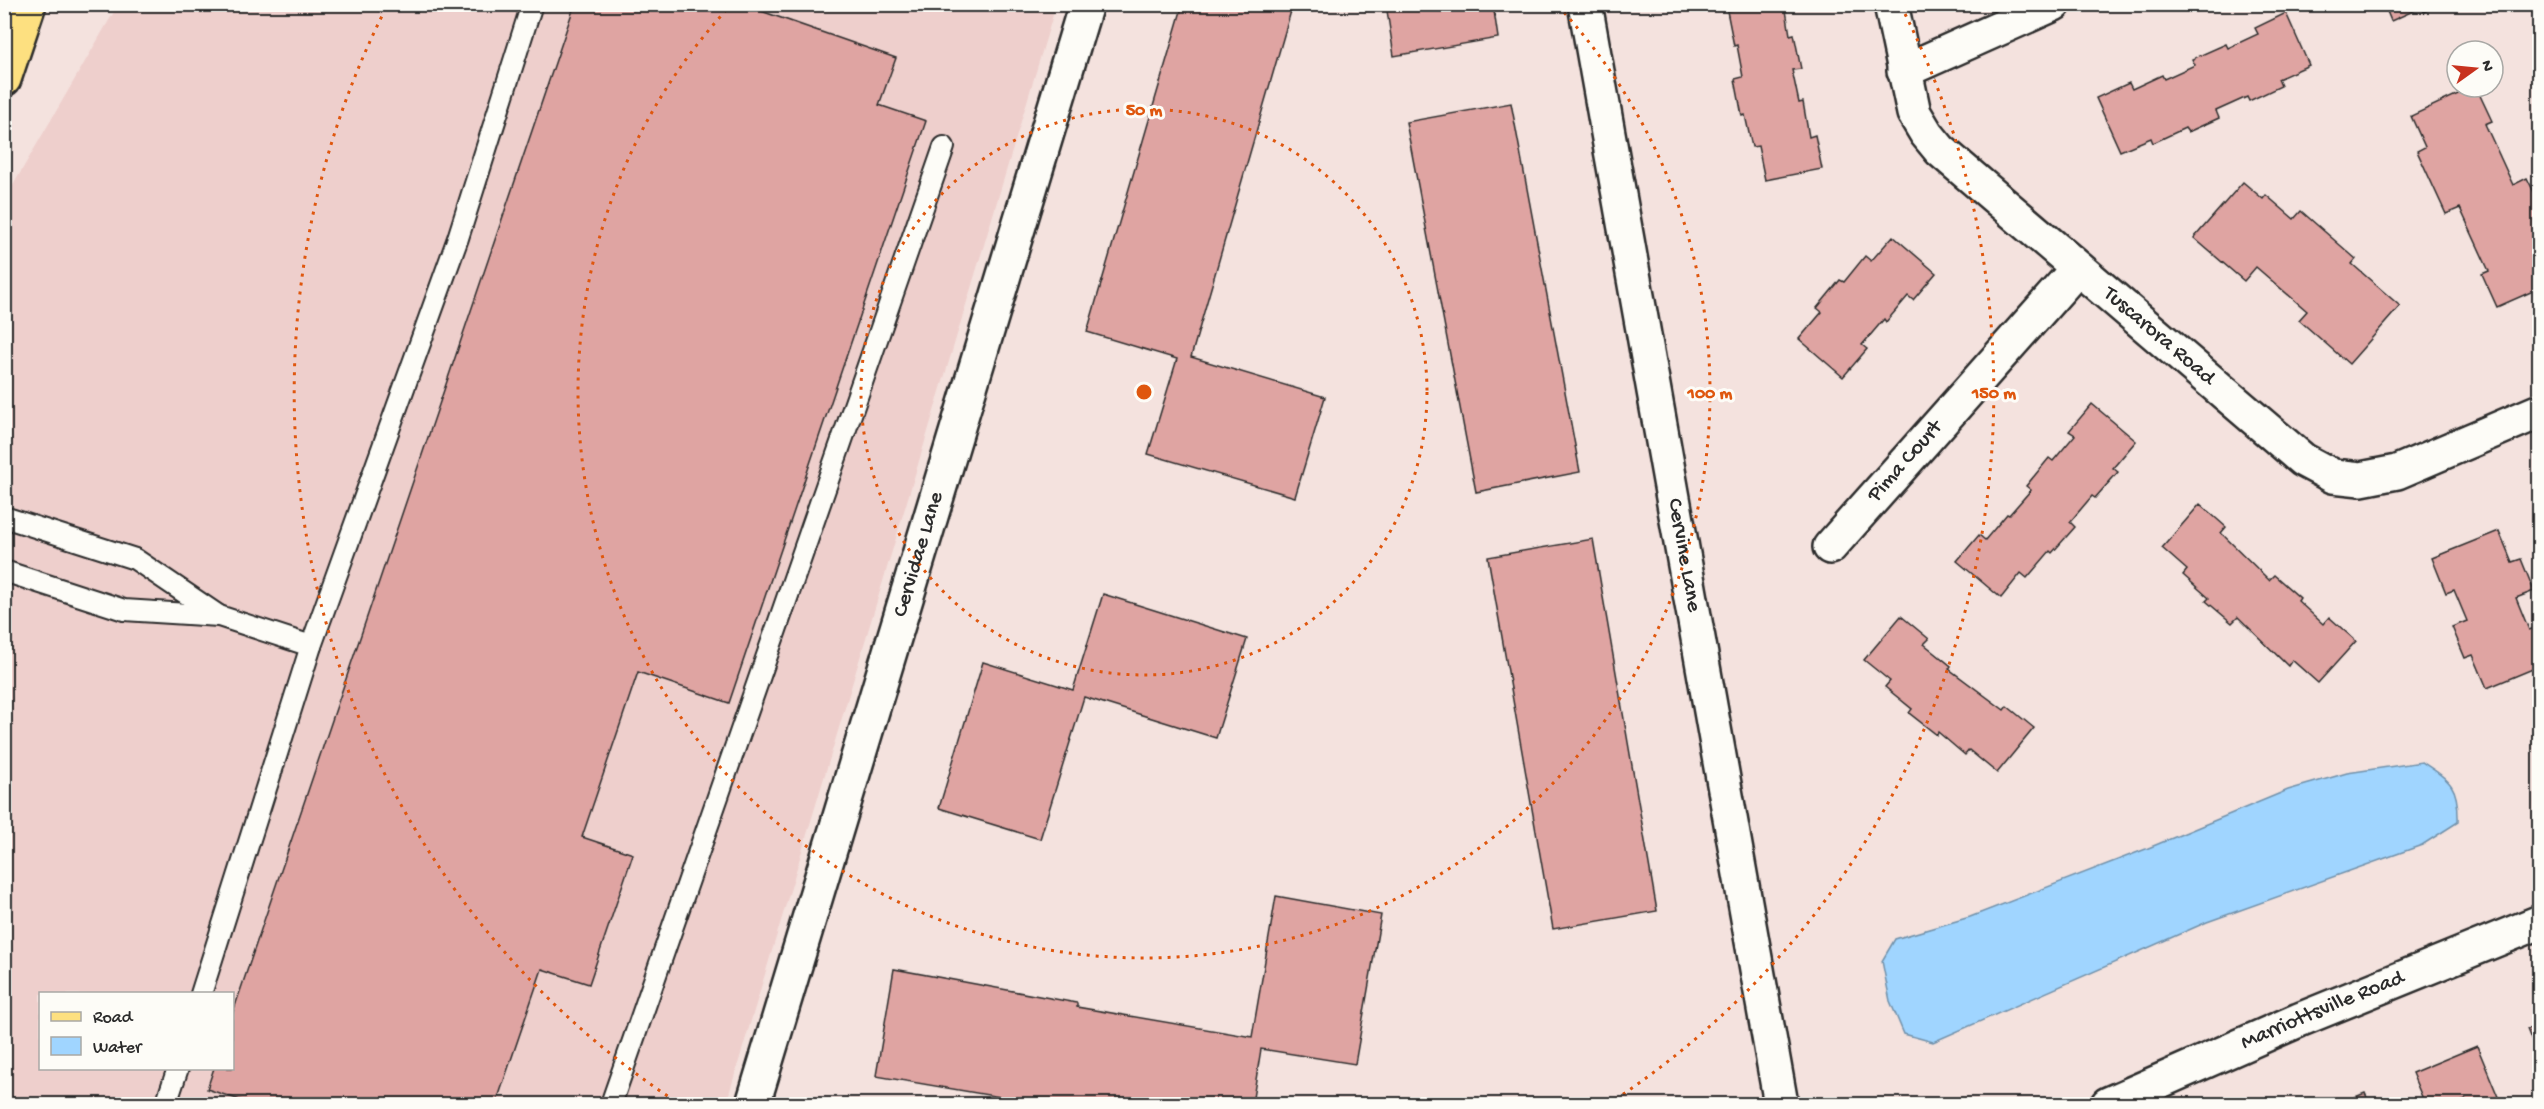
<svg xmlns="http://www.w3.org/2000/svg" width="2544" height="1109" font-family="'Gochi Hand',sans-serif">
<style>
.built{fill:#eecfcc;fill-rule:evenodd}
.water{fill:#a0d5ff;stroke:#7191aa;stroke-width:1.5}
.building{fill:#dfa4a2;stroke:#2b2b2b;stroke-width:1.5}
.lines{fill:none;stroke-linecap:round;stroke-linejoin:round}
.lane-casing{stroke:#2b2b2b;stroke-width:24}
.street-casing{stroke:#2b2b2b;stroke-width:38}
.secondary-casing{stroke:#2b2b2b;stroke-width:38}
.primary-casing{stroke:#2b2b2b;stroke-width:38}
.lane{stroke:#fdfcf7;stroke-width:20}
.street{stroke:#fdfcf7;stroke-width:33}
.secondary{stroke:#fdfcf7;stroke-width:33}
.primary{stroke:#fde080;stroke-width:33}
.ring{fill:none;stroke:#df570e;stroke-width:3;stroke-dasharray:3 6}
.labels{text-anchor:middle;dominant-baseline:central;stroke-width:6;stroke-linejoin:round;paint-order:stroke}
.street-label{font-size:22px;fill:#2b2b2b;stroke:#fdfcf7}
.centre{fill:#df570e;stroke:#fdfcf7;stroke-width:3}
.ring-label{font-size:18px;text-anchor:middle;font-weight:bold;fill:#df570e;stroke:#fdfcf7;stroke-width:6;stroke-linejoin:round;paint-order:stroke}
</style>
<rect width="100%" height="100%" fill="#f4e2de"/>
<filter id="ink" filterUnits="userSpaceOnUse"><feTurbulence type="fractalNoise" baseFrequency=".0167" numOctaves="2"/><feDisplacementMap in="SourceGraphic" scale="12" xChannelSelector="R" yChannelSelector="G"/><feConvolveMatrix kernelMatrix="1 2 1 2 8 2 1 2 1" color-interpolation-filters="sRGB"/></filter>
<g filter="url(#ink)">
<path class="built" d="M 118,5 L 1056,5 L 726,1104 L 5,1104 L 5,199 ZM 40,994 L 232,994 L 232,1068 L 40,1068 Z"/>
<path class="water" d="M 2422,762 C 2451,781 2459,786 2458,822 L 2422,845 L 2207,922 L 1933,1042 L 1904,1034 L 1890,1001 L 1882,961 L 1895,939 L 1970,917 L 2146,849 L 2288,790 L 2347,773 Z"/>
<g class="building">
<polygon points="575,4 741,4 896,58 879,105 926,121 729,703 638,672 582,837 633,854 589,984 542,969 496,1104 252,1104 207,1089 214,1068 232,1068 232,1015"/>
<polygon points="1183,4 1293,4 1191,357 1325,397 1295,497 1148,454 1177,359 1087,332"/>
<polygon points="1386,4 1493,4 1498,38 1394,56"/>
<polygon points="1735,4 1785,4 1790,35 1794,34 1801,69 1792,70 1799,103 1803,102 1809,137 1815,135 1822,169 1765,180 1758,146 1752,147 1745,115 1742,116 1735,79 1743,77 1737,45 1734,46 1727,11 1735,9"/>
<polygon points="2384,4 2441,4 2424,12 2422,7 2391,21"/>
<polygon points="2286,13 2309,65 2278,79 2281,86 2249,101 2247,97 2216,111 2219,118 2188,132 2185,128 2153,143 2151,138 2120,151 2096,98 2129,83 2132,89 2162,75 2164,79 2195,65 2192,59 2226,44 2228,48 2258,34 2255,28"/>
<polygon points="2473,87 2476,87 2492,121 2485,124 2513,185 2527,178 2540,204 2540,288 2497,307 2482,274 2489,271 2460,208 2446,214 2417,151 2425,147 2411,116"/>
<polygon points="1511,103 1580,472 1476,492 1406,122"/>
<polygon points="2243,182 2263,199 2266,195 2294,219 2301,211 2356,259 2352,264 2400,306 2349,364 2299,320 2307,311 2256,267 2244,281 2194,238"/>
<polygon points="1893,236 1936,273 1913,300 1908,296 1886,322 1884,319 1862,345 1867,349 1843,377 1799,339 1822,312 1817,308 1840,280 1844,282 1865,256 1871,261"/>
<polygon points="2092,404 2136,441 2113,468 2118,472 2095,498 2092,496 2070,522 2075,527 2052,553 2050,551 2027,578 2021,573 2001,598 1957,561 1979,535 1985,540 2007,514 2009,515 2031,490 2026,486 2049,458 2053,461 2075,435 2069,431"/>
<polygon points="2200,504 2226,527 2221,533 2269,580 2274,575 2300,598 2298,601 2323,624 2329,617 2356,641 2318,683 2292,660 2288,666 2238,617 2232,623 2206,601 2209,598 2183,575 2187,570 2162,548"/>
<polygon points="2499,531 2512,562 2521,559 2534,591 2516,598 2529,630 2540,626 2540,666 2487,688 2473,655 2465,658 2452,627 2467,621 2454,590 2446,593 2432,558"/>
<polygon points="1593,539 1657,911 1553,929 1488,557"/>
<polygon points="1103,594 1247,639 1216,738 1084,697 1040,839 939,808 983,662 1073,690"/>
<polygon points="1901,616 1929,639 1924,644 1951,666 1949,669 2004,710 2007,706 2034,728 1997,773 1969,750 1965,755 1938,732 1937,735 1909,713 1912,709 1885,687 1890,681 1864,660"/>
<polygon points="1276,896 1381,915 1355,1064 1261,1049 1252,1104 1041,1104 876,1076 894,969 1077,1003 1077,1007 1252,1037"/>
<polygon points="2540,1025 2540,1062 2527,1029"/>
<polygon points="2477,1046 2501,1104 2468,1104 2466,1100 2455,1104 2425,1104 2412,1073"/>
<polygon points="2365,1093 2370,1104 2338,1104"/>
</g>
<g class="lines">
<defs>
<g id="lane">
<polyline points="4,517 135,559 219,616"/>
<polyline points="4,571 124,610 219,616 311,646"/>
<polyline points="201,994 311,646 458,238 532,4"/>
<polyline points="166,1104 178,1068"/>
<polyline points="611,1104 944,147"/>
</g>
<g id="street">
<path id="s1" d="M 1585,4 L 1781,1104"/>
<path id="s2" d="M 1891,4 L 1914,113 L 1926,133 L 1940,150 L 2303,460 L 2333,476 L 2361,479 L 2397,472 L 2540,411"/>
<polyline points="1904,71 2054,4"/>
<path id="s3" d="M 1830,547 L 2077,269"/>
<path id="s4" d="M 753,1104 L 1086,4"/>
</g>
<g id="secondary">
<path id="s5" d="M 2108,1104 L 2299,1020 L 2540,922"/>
</g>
<polyline id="primary" points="4,79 29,4"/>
</defs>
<use href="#lane" class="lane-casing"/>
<use href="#street" class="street-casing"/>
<use href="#secondary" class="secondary-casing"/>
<use href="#primary" class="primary-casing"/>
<use href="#lane" class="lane"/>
<use href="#street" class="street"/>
<use href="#secondary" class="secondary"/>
<use href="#primary" class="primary"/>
</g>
</g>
<g class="ring">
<circle cx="1144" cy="392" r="283"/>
<path d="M1558 6A566 566 0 1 1 730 6"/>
<path d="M675 1101A850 850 0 0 1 387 6M1901 6A850 850 0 0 1 1613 1101"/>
</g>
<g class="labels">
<g class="street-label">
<text stroke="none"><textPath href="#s2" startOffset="444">Tuscarora Road</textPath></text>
<text stroke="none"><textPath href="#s3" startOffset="114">Pima Court</textPath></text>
<text stroke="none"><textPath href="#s4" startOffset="574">Cervidae Lane</textPath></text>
<text stroke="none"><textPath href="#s1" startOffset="560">Cervine Lane</textPath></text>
<text stroke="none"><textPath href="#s5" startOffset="234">Marriottsville Road</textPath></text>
</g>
</g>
<circle cx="1144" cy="392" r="9" class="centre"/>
<g class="ring-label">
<text x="1144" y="115">50 m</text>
<text x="1710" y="398">100 m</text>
<text x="1994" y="398">150 m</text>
</g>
<rect width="2544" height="1109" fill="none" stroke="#fdfcf7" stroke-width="24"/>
<rect x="12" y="12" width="2520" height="1085" fill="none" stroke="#2b2b2b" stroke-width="2" filter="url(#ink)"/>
<rect x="39" y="992" width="195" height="78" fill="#fdfcf7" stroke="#a9a8a5" stroke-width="1.5"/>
<rect x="51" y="1012" width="30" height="9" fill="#fde080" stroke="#a9a8a5" stroke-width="1.5"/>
<text x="93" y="1022" font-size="18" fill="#2b2b2b">Road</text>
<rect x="51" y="1037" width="30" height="18" fill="#a0d5ff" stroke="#a9a8a5" stroke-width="1.5"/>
<text x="93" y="1052" font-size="18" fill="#2b2b2b">Water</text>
<g transform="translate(2475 69) rotate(75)"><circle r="28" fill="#fdfcf7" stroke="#a9a8a5" stroke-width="1.5"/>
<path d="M0-4.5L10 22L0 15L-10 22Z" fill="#c8321e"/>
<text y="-9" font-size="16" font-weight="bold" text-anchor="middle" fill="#2b2b2b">N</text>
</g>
</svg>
